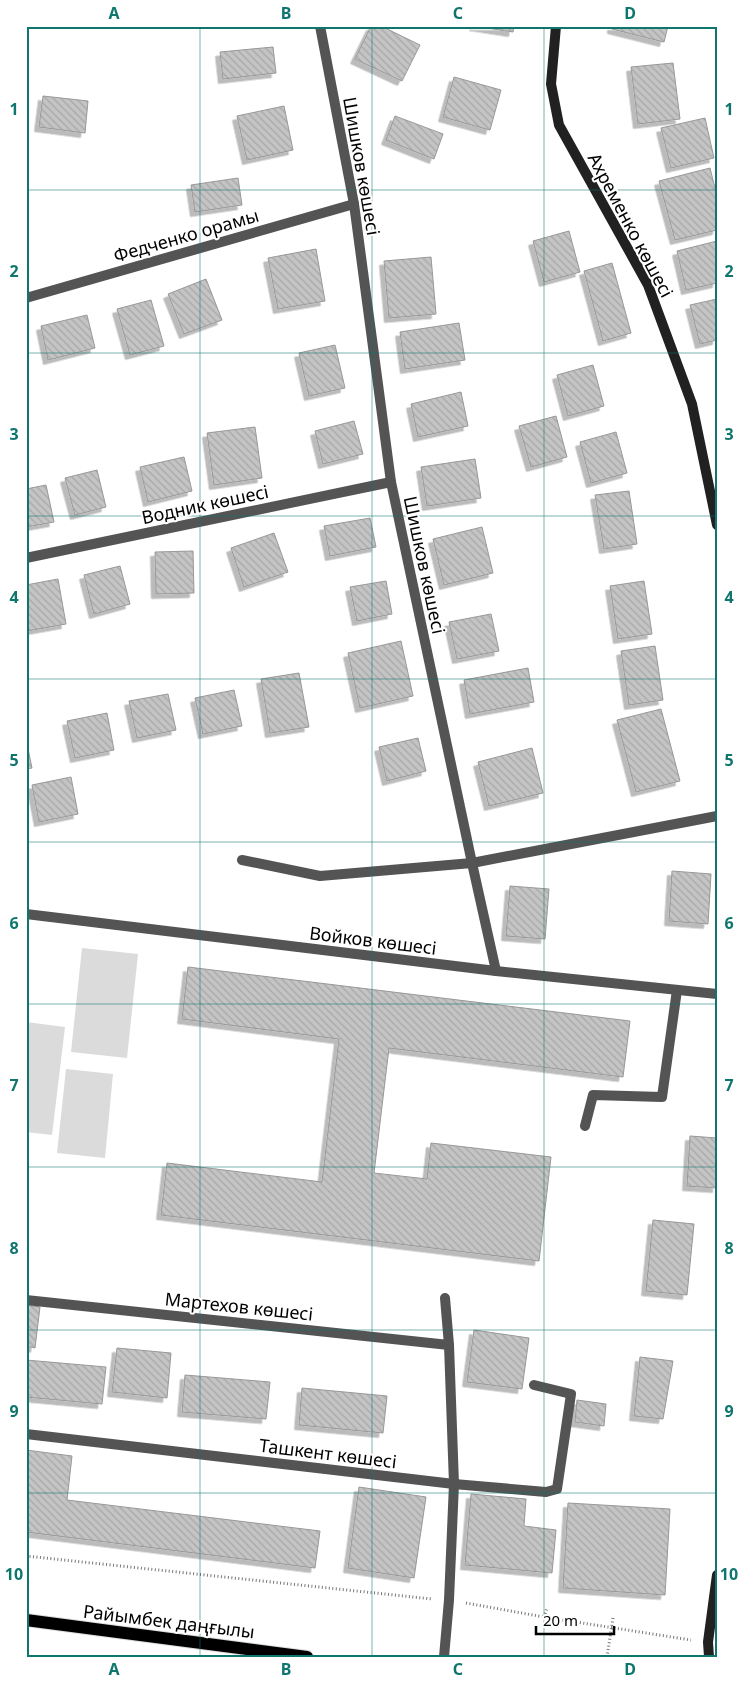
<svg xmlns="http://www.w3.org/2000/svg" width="743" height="1683" font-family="'Noto Sans',sans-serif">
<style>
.grass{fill:#dbdbdb}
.building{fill:url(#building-back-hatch);stroke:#989898;filter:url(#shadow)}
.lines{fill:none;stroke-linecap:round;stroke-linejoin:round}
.primary-casing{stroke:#dbdbdb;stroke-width:14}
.path{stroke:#767676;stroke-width:3;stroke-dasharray:1 2.5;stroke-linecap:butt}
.lane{stroke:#545454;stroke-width:10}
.street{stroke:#545454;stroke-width:10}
.secondary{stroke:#212121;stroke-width:10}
.primary{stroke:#000;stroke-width:12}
.path-bridge{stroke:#767676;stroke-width:3;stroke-dasharray:1 2.5;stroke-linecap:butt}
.grid{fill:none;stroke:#0f766e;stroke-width:1;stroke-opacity:0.55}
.labels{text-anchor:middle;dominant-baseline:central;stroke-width:4;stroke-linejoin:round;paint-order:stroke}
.street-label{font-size:18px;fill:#000;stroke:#fff}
.neatline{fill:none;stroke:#0f766e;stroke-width:2}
.grid-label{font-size:16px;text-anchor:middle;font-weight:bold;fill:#0f766e}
</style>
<defs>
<pattern id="building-back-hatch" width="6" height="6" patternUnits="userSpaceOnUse" patternTransform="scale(1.25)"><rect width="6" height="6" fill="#c4c4c4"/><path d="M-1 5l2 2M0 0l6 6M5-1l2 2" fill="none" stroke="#a7a7a7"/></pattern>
<filter id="shadow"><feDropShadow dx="-4.5" dy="4.5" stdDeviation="0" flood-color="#0004"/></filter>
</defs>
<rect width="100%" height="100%" fill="#fff"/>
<g class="grass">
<polygon points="82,948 138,954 127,1058 71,1052"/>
<polygon points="26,1022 65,1027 52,1135 26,1132"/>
<polygon points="66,1069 113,1074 105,1158 57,1153"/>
</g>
<g class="building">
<polygon points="371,26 381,26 420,45 402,81 355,59"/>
<polygon points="474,26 514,26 513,32"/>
<polygon points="612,26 668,26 664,42 612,29"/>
<polygon points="273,47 276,73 223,79 220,52"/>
<polygon points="673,63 680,119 638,124 631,67"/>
<polygon points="454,77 501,90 490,130 443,117"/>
<polygon points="43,96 88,101 85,133 39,127"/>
<polygon points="284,106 293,150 247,160 237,116"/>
<polygon points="395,116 443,134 434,159 386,140"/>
<polygon points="705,118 714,158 671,168 661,128"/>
<polygon points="710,168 717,196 717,230 675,240 659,181"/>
<polygon points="238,178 242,205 195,212 191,185"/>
<polygon points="569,231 580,272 544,282 533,241"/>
<polygon points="717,241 717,283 686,290 677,251"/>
<polygon points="316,249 325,301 278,309 268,258"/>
<polygon points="431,257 436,314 389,318 384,261"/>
<polygon points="612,263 631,333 603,341 584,271"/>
<polygon points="206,279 222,320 184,334 168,294"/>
<polygon points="717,299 717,340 700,344 690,305"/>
<polygon points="151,300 164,346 130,355 117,309"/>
<polygon points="87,315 95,348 48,360 41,326"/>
<polygon points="459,323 465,360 405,369 400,332"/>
<polygon points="335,345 345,388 309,396 299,353"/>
<polygon points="593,365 604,406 568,416 557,375"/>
<polygon points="461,392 468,426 418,437 411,404"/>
<polygon points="556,416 567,457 531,467 519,426"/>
<polygon points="354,421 363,454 323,464 315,431"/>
<polygon points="255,427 262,478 214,485 207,433"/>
<polygon points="616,432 627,473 591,483 580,442"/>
<polygon points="184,457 192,491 148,502 140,467"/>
<polygon points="475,459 481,498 427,506 421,467"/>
<polygon points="97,470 106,507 75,515 65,478"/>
<polygon points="46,485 54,522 26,527 26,489"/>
<polygon points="629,491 637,544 604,549 595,495"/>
<polygon points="370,518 376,547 330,556 324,526"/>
<polygon points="482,527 493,573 444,585 433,539"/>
<polygon points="274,533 288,572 244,587 231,548"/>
<polygon points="193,551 194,593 156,594 155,552"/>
<polygon points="120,566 130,604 94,614 84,575"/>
<polygon points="58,579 66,624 27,631 26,585"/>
<polygon points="386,581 392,614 357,621 350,587"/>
<polygon points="644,581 652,634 618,639 610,586"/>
<polygon points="491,614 499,651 457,659 449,622"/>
<polygon points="401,641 413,696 360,708 348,653"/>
<polygon points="655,646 663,700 629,705 621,651"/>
<polygon points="528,668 534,702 470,714 464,680"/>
<polygon points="299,673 309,727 270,733 261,679"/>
<polygon points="234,690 242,726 203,734 195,698"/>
<polygon points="168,694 176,730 137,738 129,701"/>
<polygon points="661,709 680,781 636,792 617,720"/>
<polygon points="107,713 114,750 75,758 67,721"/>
<polygon points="418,738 426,771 387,781 379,747"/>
<polygon points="26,739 32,768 26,769"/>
<polygon points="532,748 543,793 489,806 478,762"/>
<polygon points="71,777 78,814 39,822 32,785"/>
<polygon points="672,871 711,874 708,924 669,921"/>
<polygon points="510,886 549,889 545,939 506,936"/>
<polygon points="188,967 630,1021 623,1077 389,1048 374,1173 427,1179 431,1143 551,1157 539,1261 161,1215 167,1163 322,1182 339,1039 182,1019"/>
<polygon points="690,1136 717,1138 717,1188 687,1186"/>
<polygon points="653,1220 694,1224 687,1295 646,1291"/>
<polygon points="26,1305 40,1307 35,1348 26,1346"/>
<polygon points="474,1330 529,1338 522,1389 467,1382"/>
<polygon points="117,1348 171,1353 167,1398 112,1392"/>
<polygon points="640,1357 673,1361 663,1419 634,1416"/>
<polygon points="26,1360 106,1367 102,1404 26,1397"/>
<polygon points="185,1375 270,1382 266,1419 182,1412"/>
<polygon points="302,1388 387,1396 383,1433 299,1425"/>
<polygon points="577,1400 606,1404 604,1426 575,1422"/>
<polygon points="26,1450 72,1456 67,1500 320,1531 315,1568 26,1532"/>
<polygon points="359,1487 426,1497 414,1578 348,1568"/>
<polygon points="471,1494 526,1499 524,1526 556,1530 552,1573 465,1565"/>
<polygon points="568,1503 670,1509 665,1595 563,1588"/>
</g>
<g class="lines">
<defs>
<polyline id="primary" points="26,1620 307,1657"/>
</defs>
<use href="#primary" class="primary-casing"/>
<g class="path">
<polyline points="26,1556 432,1599"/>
<polyline points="466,1603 544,1617 691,1640"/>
<polyline points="544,1617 547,1608"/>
</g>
<g class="lane">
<polyline points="585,1126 593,1095 662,1097 677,990"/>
<polyline points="454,1484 546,1492 557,1489 571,1394 534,1385"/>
</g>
<g class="street">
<polyline points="320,26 354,204 391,482 472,863 717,816"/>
<polyline points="26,298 354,204"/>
<polyline points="26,558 391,482"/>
<polyline points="242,860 320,876 472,863 496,971"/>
<polyline points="26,914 496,971 717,994"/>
<polyline points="26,1300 449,1345"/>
<polyline points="26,1434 454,1484"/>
<polyline points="444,1657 449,1600 454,1484 449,1345 445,1298"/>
</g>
<g class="secondary">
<polyline points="556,26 551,84 559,125 648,285 692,404 717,525"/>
<polyline points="709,1657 708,1642 717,1575"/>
</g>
<use href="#primary" class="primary"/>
<polyline class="path-bridge" points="607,1657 613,1618"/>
</g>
<path class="grid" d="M 200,26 L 200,1657M 372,26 L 372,1657M 544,26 L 544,1657M 26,190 L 717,190M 26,353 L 717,353M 26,516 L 717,516M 26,679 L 717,679M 26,842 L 717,842M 26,1004 L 717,1004M 26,1167 L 717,1167M 26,1330 L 717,1330M 26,1493 L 717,1493"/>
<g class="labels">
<g class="street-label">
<text transform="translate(362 166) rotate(80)">Шишков көшесі</text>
<text transform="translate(631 225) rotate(62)">Ахременко көшесі</text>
<text transform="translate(186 235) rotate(-16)">Федченко орамы</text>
<text transform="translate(205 504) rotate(-12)">Водник көшесі</text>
<text transform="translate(425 565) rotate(78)">Шишков көшесі</text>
<text transform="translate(373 940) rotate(7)">Войков көшесі</text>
<text transform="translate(239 1306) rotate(6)">Мартехов көшесі</text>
<text transform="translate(328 1453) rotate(7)">Ташкент көшесі</text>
<text transform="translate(169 1621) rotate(7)">Райымбек даңғылы</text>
</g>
</g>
<rect width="743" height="1683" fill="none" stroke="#ffffff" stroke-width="55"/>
<path d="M536 1626v8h78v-8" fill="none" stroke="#000000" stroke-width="2.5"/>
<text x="543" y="1626" font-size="15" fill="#000000" stroke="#ffffff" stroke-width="4" paint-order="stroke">20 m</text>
<rect x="28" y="28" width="688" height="1628" class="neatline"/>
<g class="grid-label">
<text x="114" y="19">A</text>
<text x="286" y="19">B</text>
<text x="458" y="19">C</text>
<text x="630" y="19">D</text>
<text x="14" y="115">1</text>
<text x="729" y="115">1</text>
<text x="14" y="277">2</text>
<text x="729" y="277">2</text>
<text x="14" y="440">3</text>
<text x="729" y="440">3</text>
<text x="14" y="603">4</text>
<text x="729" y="603">4</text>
<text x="14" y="766">5</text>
<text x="729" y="766">5</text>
<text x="14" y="929">6</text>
<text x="729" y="929">6</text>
<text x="14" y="1091">7</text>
<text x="729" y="1091">7</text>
<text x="14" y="1254">8</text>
<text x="729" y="1254">8</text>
<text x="14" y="1417">9</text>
<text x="729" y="1417">9</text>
<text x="14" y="1580">10</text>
<text x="729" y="1580">10</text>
<text x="114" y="1675">A</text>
<text x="286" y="1675">B</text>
<text x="458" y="1675">C</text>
<text x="630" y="1675">D</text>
</g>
</svg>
